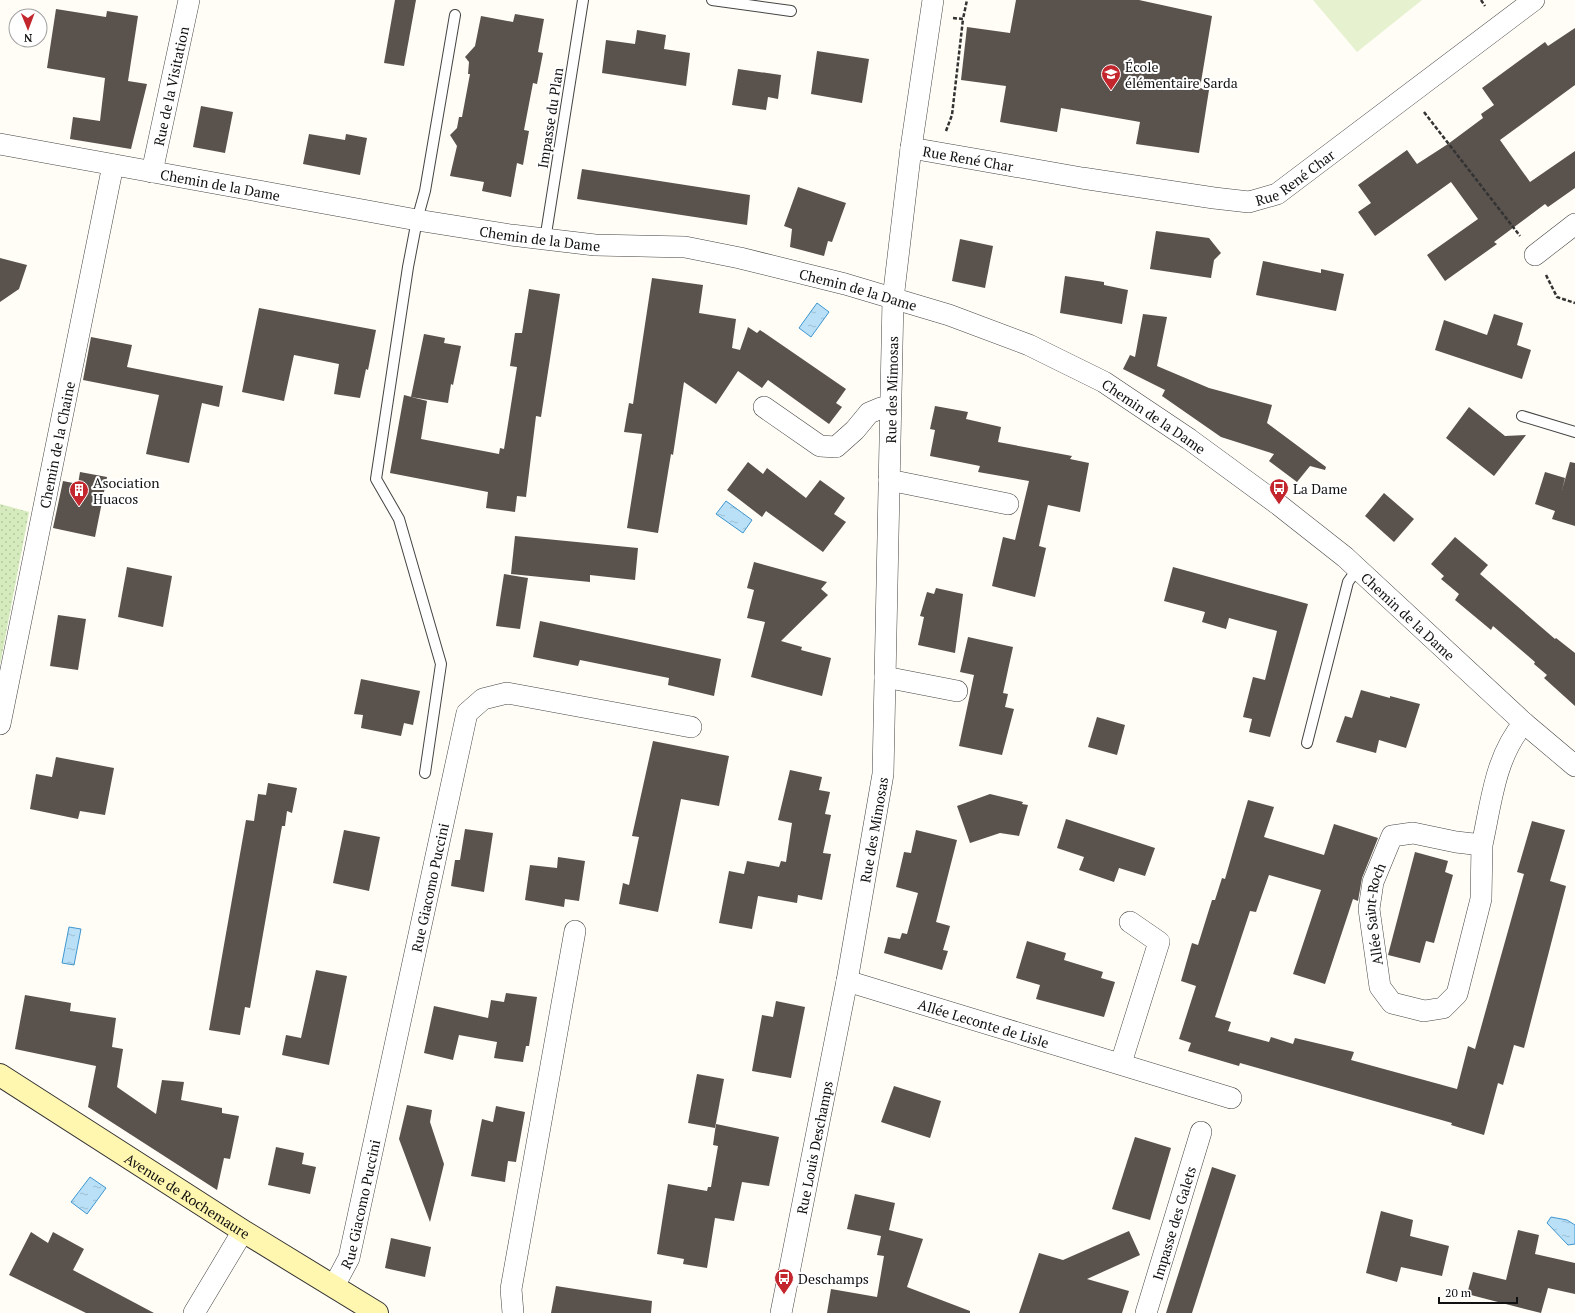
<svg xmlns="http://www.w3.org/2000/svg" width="1575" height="1313" font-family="'PT Serif',serif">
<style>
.grass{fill:url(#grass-dots)}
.pitch{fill:#e6f2cf}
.water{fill:url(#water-ripples);stroke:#3f96cf}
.building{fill:#5a524d}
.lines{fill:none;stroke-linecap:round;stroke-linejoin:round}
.lane-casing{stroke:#444;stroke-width:12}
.street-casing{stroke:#444;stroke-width:22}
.secondary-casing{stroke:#333;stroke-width:24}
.path{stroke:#333;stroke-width:2.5;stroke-dasharray:4 2;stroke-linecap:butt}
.lane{stroke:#fff;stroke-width:10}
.street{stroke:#fff;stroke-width:21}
.secondary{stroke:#fff6b0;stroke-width:22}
.labels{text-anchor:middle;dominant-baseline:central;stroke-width:4;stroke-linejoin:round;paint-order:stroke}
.poi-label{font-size:14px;fill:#111;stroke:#fff;text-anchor:start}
.street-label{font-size:14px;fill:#111;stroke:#fff}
</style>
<defs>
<pattern id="grass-dots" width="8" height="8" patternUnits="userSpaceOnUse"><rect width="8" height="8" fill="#d5ebbd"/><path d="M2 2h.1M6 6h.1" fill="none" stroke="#b6c8a1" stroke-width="1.8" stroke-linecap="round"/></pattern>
<pattern id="water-ripples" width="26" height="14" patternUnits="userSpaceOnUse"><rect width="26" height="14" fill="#b9e0f7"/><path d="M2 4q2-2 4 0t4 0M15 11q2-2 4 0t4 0" fill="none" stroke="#9ebfd3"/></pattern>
</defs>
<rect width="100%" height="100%" fill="#fffdf5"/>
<polygon class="grass" points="0,504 29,512 0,665"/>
<polygon class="pitch" points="1313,0 1422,0 1357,52"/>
<g class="water">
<polygon points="817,303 829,312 811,337 799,328"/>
<polygon points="726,501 752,520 743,533 716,514"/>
<polygon points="69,927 81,929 74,965 62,963"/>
<polygon points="90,1177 106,1188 87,1214 71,1202"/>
<polygon points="1551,1217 1567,1220 1575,1225 1575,1244 1568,1245 1547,1223"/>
</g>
<g class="building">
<polygon points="395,0 416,0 404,66 384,63"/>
<polygon points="1016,0 1139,0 1212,16 1200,88 1209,90 1199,153 1136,144 1140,122 1061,108 1057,132 1000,122 1006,86 961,80 967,27 1010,33"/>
<polygon points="56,9 106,17 107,11 138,16 128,81 147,84 131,149 70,139 73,117 100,121 105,78 47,68"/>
<polygon points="515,14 544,19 538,52 543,53 537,84 533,83 524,130 529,131 523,165 517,163 511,197 482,191 484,182 450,176 457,146 450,135 457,128 459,117 462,117 470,74 468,74 469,62 465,57 475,46 481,16 513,22"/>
<polygon points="1575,28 1575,85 1500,140 1530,182 1575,151 1575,188 1548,207 1545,204 1494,242 1497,244 1445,281 1427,255 1478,219 1451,182 1375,236 1358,212 1371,203 1358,185 1407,150 1417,164 1448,144 1483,118 1481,114 1494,105 1482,88 1545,42 1548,46"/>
<polygon points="637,30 666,35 664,49 690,53 686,86 602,73 606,40 635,44"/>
<polygon points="817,51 869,59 862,103 811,94"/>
<polygon points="738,69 781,75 778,99 768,97 766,110 732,105"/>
<polygon points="201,106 233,112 225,153 193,147"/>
<polygon points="309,134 345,140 346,134 367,138 360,175 303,164"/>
<polygon points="582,169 750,195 747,225 577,199"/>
<polygon points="798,187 846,203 832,242 828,241 824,256 790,247 792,229 784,226"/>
<polygon points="1156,231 1209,238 1221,253 1214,260 1211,278 1150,269"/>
<polygon points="960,239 993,246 985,288 952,281"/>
<polygon points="0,258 27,265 19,289 0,302"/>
<polygon points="1263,261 1321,273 1321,269 1344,274 1336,311 1256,295"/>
<polygon points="1065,276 1104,282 1104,285 1128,290 1122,324 1060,313"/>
<polygon points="652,278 703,285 699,313 736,319 732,348 740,350 748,327 757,333 760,330 846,389 836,403 842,407 829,424 768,380 762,388 738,371 716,404 684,382 673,455 671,454 658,533 627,528 642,434 624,432 629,403 633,404"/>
<polygon points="529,289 560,294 541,417 536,416 526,497 517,496 515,512 486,508 488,492 390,473 404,395 427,401 421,439 499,454 500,448 504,449 517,367 510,366 515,333 522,333"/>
<polygon points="259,308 376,330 368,370 366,369 360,398 334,394 339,364 294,355 284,401 242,392"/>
<polygon points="1143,314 1167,317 1157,366 1209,388 1272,405 1267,423 1326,467 1325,470 1310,466 1297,482 1269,461 1274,454 1221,437 1162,396 1165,390 1123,369 1130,355 1135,357"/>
<polygon points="1494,314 1523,323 1517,345 1531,350 1522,379 1435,350 1444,320 1487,335"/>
<polygon points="424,334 445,338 444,343 461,346 453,385 451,384 448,403 411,397"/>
<polygon points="91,337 132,345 127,367 223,386 219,407 202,403 189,463 146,454 159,395 83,380"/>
<polygon points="935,406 968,412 966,419 1001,427 998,442 1072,456 1070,459 1089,463 1080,512 1048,505 1039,546 1046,548 1035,597 992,586 1003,537 1015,540 1029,481 978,472 980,466 930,456 935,430 930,429"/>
<polygon points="1469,407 1505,436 1526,435 1494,476 1446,438"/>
<polygon points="748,462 763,474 767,468 806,498 820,480 845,498 834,514 846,522 823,552 766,511 762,517 727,490"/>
<polygon points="1570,462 1575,463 1575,526 1552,519 1555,511 1535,504 1545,472 1565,478 1562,490"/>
<polygon points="80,472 107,477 95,537 53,528 63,481 78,484"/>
<polygon points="1384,493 1414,519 1394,542 1365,516"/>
<polygon points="515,536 638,548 635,580 590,575 590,582 511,574"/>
<polygon points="1455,537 1488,565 1480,574 1555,639 1556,638 1575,653 1575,706 1544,678 1547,675 1534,664 1535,662 1493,626 1491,630 1455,600 1459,594 1441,579 1444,576 1431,564"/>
<polygon points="754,562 827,582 821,589 828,595 781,641 802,647 801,650 831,658 822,696 751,677 765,622 747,618 754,590 747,588"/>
<polygon points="127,567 172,576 163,627 118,617"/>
<polygon points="1173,567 1308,604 1270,737 1249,732 1252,719 1243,717 1253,677 1265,680 1277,631 1229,618 1226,629 1202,622 1205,612 1164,601"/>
<polygon points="504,574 528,578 520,629 496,626"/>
<polygon points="936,588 963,594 955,653 918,645 924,617 920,616 927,592 934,594"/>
<polygon points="58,615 86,619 78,670 50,666"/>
<polygon points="540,621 721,659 714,696 668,685 669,678 580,660 578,666 533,657"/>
<polygon points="968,637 1013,647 1003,693 1008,694 1005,707 1014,709 1002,755 959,746 974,675 960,672"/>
<polygon points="361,679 420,691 413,725 404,723 401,736 361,728 363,715 354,714"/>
<polygon points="1361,690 1390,698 1390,696 1420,704 1406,748 1379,740 1376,753 1336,742 1345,716 1352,718"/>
<polygon points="1097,717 1125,725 1117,755 1088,747"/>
<polygon points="653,741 729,756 719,806 681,799 658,912 619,904 623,883 629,885 639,837 632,836"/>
<polygon points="56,757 114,768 105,815 80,811 78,819 30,809 36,774 52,777"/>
<polygon points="790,770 822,777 819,790 830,792 825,814 831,815 823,853 831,854 822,900 798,895 797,903 758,896 752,929 719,923 729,871 744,874 747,861 779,867 781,861 786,862 792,823 778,820"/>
<polygon points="268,783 297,788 292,813 287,811 285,826 282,826 250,1008 245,1007 240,1035 209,1030 246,820 254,821 258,794 266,795"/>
<polygon points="990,794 1023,802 1022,804 1028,805 1019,836 1000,833 970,843 957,806"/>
<polygon points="1248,800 1274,807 1264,837 1324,855 1334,824 1378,838 1362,878 1358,901 1353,899 1325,984 1293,974 1321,890 1269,875 1256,912 1250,911 1215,1017 1231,1022 1228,1031 1269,1042 1271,1037 1293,1044 1295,1038 1354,1052 1351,1060 1457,1089 1468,1046 1475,1049 1497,970 1524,874 1517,872 1532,821 1565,830 1550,881 1566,886 1524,1048 1514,1045 1503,1085 1498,1083 1484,1135 1451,1125 1452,1123 1240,1063 1239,1066 1188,1051 1191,1043 1179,1039 1196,986 1181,981 1192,943 1198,945 1212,900 1215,900 1222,878 1225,879"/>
<polygon points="1066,819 1155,848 1145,876 1119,868 1114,882 1079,870 1084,857 1057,848"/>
<polygon points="465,829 493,833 484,892 451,886 455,860 460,860"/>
<polygon points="344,830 380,837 369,891 333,883"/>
<polygon points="916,830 957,840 936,922 950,926 943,950 948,951 942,970 884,953 888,937 900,939 902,933 907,934 918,893 896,887 904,852 911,853"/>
<polygon points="1415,852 1448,861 1445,872 1453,875 1434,943 1426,941 1420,963 1388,955"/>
<polygon points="558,857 585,861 579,901 565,899 564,907 525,900 530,865 557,868"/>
<polygon points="1027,941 1066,953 1064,960 1103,972 1101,978 1115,982 1104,1017 1036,999 1040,985 1016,978"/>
<polygon points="316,970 347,976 329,1065 282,1055 286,1035 301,1038"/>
<polygon points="506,993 537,997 529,1046 526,1046 523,1062 494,1058 497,1042 459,1035 453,1060 424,1053 434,1006 488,1018 491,1000 504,1002"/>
<polygon points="25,995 71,1003 70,1011 116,1018 112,1047 123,1049 117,1087 156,1114 162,1080 184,1082 181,1100 222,1108 222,1113 239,1116 230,1159 224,1158 217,1190 88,1107 96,1066 15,1049"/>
<polygon points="776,1001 805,1007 791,1078 752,1071 762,1015 773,1017"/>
<polygon points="697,1074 724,1079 715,1128 688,1123"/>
<polygon points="894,1086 941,1101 930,1138 881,1122"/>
<polygon points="407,1105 432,1110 430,1122 444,1164 430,1222 399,1139"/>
<polygon points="496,1106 525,1112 516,1162 508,1161 505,1182 471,1176 482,1119 493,1122"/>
<polygon points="716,1124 779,1137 769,1186 742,1182 734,1221 715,1218 707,1268 683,1264 684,1259 657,1254 668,1184 707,1191 708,1187 711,1187 718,1146 713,1145"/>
<polygon points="1135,1137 1171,1148 1150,1220 1112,1209"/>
<polygon points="276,1147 304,1153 302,1164 316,1167 310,1194 268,1185"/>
<polygon points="1212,1167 1236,1175 1192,1313 1166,1313"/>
<polygon points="855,1194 895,1203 889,1230 923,1239 907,1287 970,1311 970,1313 827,1313 831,1289 877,1297 884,1256 877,1255 881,1236 847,1229"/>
<polygon points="1381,1211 1413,1220 1410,1236 1449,1246 1442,1276 1401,1267 1397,1282 1366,1273"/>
<polygon points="1518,1230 1539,1235 1535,1254 1575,1263 1575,1294 1548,1288 1541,1313 1467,1294 1473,1272 1506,1280"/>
<polygon points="1129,1231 1140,1255 1087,1279 1129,1291 1122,1313 1019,1313 1039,1253 1063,1260"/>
<polygon points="31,1232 48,1243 53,1232 84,1249 73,1270 154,1313 86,1313 9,1275"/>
<polygon points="391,1238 431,1247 425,1277 385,1268"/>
<polygon points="556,1286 652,1301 651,1313 551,1313"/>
</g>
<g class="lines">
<defs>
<g id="lane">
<polyline points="712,0 791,11"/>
<polyline points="545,240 583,0"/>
<polyline points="1522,416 1575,432"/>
<polyline points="1307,743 1348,582 1358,568"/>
<polyline points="425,773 441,664 399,519 376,479 408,267 417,220 425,191 455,15"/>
</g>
<g id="street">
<path id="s1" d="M 0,144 L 417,220 L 511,235 L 595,245 L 685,247 L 740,258 L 845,284 L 949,315 L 1029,345 L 1104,382 L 1189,439 L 1279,505 L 1345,557 L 1524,723 L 1575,766"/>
<path id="s2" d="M 911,148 L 1082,178 L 1214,198 L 1249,202 L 1277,194 L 1534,0"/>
<path id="s3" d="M 152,172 L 189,0"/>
<polyline points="1535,255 1575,224"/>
<polyline points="764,407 820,446 836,447 855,430 869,413 881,408 890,411"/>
<polyline points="889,480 1008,504"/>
<polyline points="885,677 957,691"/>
<path id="s4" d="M 0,724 L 113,165"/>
<path id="s5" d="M 1482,845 L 1481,899 L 1457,994 L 1443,1008 L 1424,1011 L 1392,1003 L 1380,987 L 1369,909 L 1373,882 L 1392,836 L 1413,833 L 1456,842 L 1482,845 C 1491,804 1495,756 1524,723"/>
<path id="s6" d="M 847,981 L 1231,1098"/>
<polyline points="1121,1063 1159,942 1130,922"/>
<path id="s7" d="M 334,1286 L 349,1258 L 467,713 L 483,699 L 507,693 L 691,727"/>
<polyline points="194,1313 243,1231"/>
<polyline points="513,1313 511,1289 575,931"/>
<path id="s8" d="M 781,1313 L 847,981 L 883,774 L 893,299 L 911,148 L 933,0"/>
<path id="s9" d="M 1146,1313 L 1201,1132"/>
</g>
<g id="secondary">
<path id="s10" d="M 0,1075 L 243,1231 L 377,1313"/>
</g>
</defs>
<use href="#lane" class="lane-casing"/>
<use href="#street" class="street-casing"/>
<use href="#secondary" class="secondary-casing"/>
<g class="path">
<polyline points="1481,0 1485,6"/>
<polyline points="953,18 963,19 967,0"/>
<polyline points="1424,112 1520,236"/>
<polyline points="946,131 952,115 963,19"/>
<polyline points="1546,275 1557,297 1575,303"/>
</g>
<use href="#lane" class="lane"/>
<use href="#street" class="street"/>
<use href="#secondary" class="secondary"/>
</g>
<defs>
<symbol id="school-pin" viewBox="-11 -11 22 30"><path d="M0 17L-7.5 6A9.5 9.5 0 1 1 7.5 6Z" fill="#c4262e" stroke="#fff"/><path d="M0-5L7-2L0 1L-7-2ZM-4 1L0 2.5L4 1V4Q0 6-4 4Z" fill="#fff"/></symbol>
<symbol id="bus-pin" viewBox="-11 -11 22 30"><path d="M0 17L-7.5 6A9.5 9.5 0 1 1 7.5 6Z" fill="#c4262e" stroke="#fff"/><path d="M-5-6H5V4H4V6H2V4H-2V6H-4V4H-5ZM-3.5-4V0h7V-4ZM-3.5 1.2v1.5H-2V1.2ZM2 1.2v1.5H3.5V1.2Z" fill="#fff"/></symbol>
<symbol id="building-pin" viewBox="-11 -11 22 30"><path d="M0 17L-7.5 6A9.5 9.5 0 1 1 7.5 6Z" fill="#c4262e" stroke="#fff"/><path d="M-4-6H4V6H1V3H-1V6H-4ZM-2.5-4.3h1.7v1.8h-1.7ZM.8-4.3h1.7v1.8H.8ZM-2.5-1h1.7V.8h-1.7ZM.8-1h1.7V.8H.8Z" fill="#fff"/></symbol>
</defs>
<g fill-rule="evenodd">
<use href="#school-pin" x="1100" y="63" width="22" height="30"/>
<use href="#bus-pin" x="1268" y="477" width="22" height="30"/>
<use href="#building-pin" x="68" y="479" width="22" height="30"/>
<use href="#bus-pin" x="773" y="1267" width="22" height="30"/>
</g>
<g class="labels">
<g class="poi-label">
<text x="1125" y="66">École<tspan x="1125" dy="16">élémentaire Sarda</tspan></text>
<text x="93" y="482">Asociation<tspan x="93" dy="16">Huacos</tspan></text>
<text x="1293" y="488">La Dame</text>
<text x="798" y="1278">Deschamps</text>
</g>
<g class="street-label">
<text stroke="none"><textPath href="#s3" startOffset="88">Rue de la Visitation</textPath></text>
<text transform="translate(550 118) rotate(-81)">Impasse du Plan</text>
<text stroke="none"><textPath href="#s2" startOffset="58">Rue René Char</textPath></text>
<text stroke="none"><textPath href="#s2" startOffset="395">Rue René Char</textPath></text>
<text stroke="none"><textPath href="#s1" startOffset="224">Chemin de la Dame</textPath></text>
<text stroke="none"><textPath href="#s1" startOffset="548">Chemin de la Dame</textPath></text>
<text stroke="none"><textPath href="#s1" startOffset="872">Chemin de la Dame</textPath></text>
<text stroke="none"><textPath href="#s8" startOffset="933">Rue des Mimosas</textPath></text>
<text stroke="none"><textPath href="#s1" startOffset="1196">Chemin de la Dame</textPath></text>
<text stroke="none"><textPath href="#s4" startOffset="285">Chemin de la Chaine</textPath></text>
<text stroke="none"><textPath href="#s1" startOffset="1520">Chemin de la Dame</textPath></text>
<text stroke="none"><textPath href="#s8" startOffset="492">Rue des Mimosas</textPath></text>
<text stroke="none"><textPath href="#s7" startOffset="411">Rue Giacomo Puccini</textPath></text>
<text stroke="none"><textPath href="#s5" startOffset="318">Allée Saint-Roch</textPath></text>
<text stroke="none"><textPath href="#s6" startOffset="143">Allée Leconte de Lisle</textPath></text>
<text stroke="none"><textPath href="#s8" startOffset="169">Rue Louis Deschamps</textPath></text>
<text stroke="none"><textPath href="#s10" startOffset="223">Avenue de Rochemaure</textPath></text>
<text stroke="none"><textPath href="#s7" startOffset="87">Rue Giacomo Puccini</textPath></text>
<text stroke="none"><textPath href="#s9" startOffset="94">Impasse des Galets</textPath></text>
</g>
</g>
<g transform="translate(28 28) rotate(179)"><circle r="19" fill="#ffffff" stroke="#a0a0a0"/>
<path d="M0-3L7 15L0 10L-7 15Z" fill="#c4262e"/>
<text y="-6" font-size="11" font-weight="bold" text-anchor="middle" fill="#111111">N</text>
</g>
<path d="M1439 1297v6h78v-6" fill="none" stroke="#111111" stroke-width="2"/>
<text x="1445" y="1297" font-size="12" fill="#111111" stroke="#ffffff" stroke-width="3" paint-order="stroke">20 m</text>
</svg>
